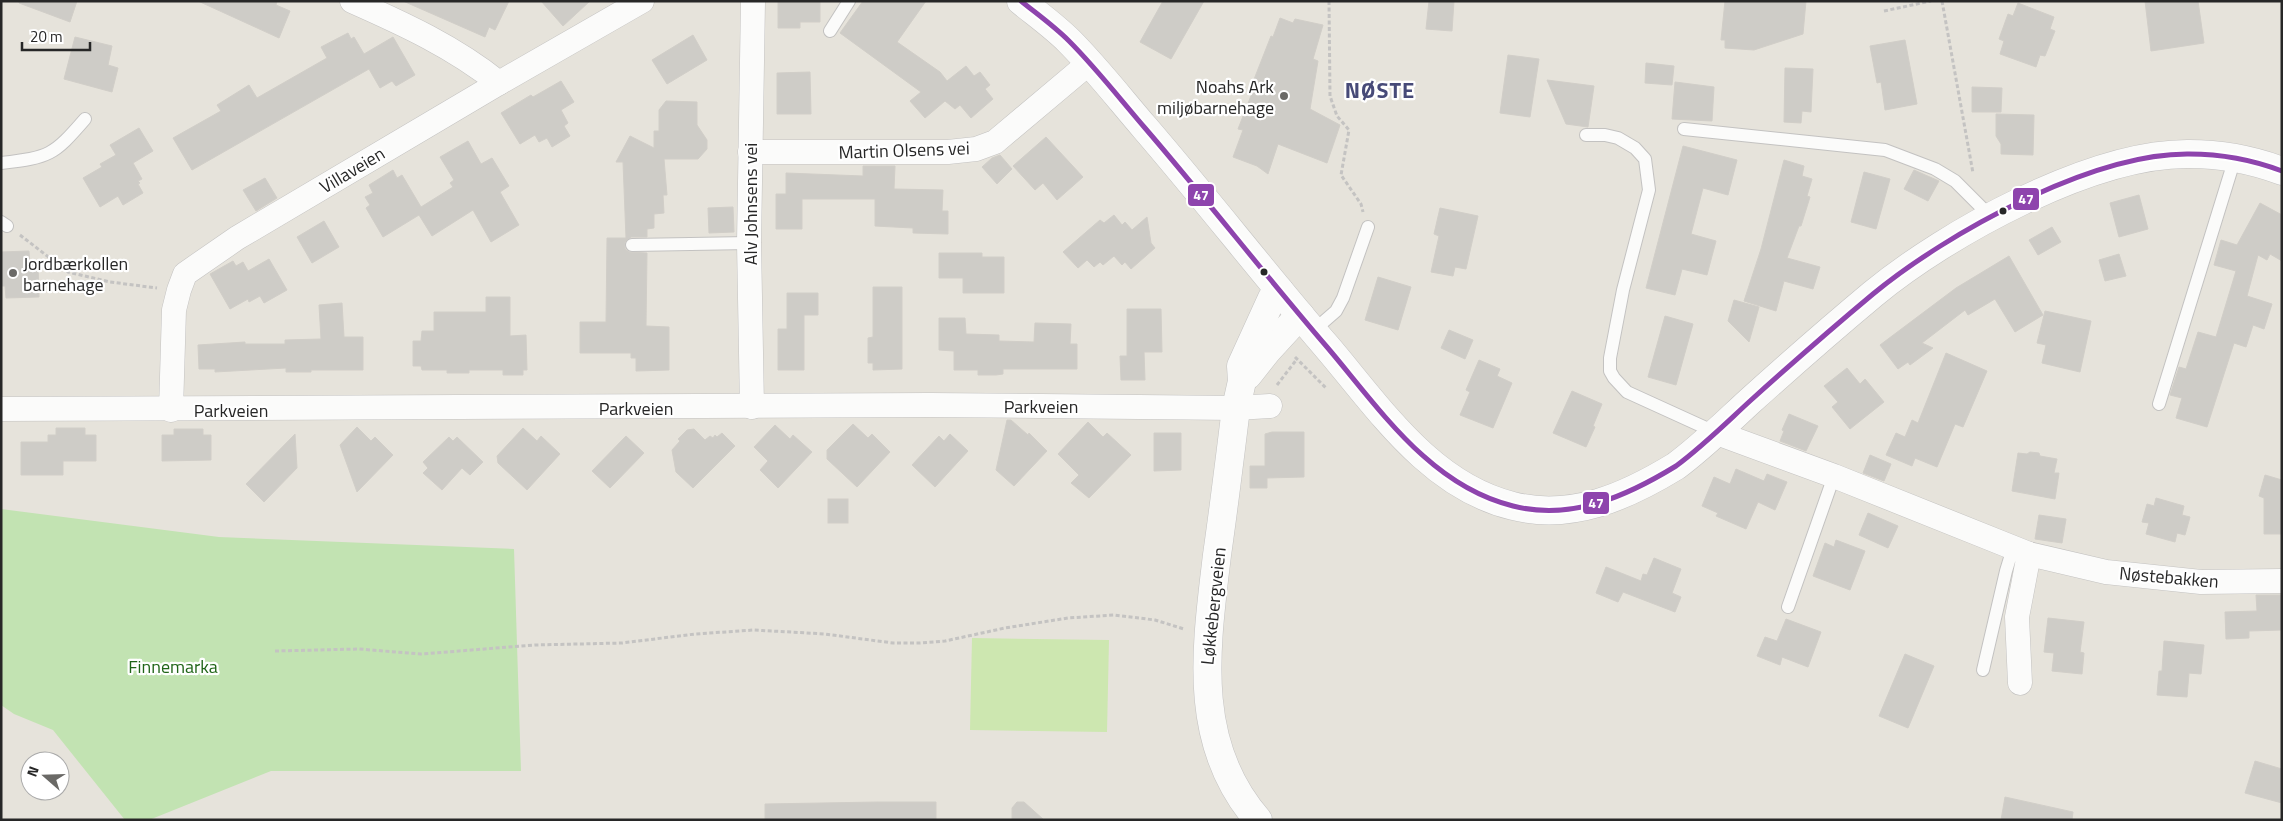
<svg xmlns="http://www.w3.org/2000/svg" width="2283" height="821" font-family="'Titillium Web',sans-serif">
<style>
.green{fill:#c2e3b2}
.pitch{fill:#cde7b0}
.building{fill:#ceccc7;stroke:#d1cec8}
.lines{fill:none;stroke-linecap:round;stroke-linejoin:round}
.lane-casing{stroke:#c3c2c1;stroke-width:14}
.street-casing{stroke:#c3c2c1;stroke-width:25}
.secondary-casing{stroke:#c3c2c1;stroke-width:29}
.path{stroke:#c4c3c2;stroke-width:3;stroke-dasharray:4 2.5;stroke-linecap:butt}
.lane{stroke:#fbfbfa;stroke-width:12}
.street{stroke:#fbfbfa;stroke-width:24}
.secondary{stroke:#fbfbfa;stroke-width:28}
.bus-1-casing{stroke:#fff;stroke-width:9}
.bus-1{stroke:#8e44ad;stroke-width:5}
.poi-dot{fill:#6a6966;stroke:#fff;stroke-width:2}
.bus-dot{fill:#272727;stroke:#fff;stroke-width:2}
.labels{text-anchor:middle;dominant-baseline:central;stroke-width:4.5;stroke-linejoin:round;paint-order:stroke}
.poi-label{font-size:18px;fill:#272727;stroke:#fff;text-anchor:end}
.street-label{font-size:18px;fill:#272727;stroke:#fff}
.park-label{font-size:18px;fill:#1f6417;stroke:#fff}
.district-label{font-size:22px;font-weight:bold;letter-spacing:1px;fill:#474a78;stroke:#fff}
.line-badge{stroke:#fff;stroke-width:2}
.badge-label{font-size:14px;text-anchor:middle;font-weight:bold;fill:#fff}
</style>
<rect width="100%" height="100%" fill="#e6e3db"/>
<polygon class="green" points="1,509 219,537 514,549 521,771 271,771 149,820 125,820 53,730 14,714 1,705"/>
<polygon class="pitch" points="972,638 1109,640 1107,732 970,730"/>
<g class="building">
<polygon points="19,1 77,1 70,22 19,3"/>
<polygon points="198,1 277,1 276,5 290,11 279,38"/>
<polygon points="403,1 509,1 495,30 489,27 485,37"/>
<polygon points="541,1 590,1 563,26"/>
<polygon points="778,1 820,1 820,22 800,22 800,28 778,28"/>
<polygon points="863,1 926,1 897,42 940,72 947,81 966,66 974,76 980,72 990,85 985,89 993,99 971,118 960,105 955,109 945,101 925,118 910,101 921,92 840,33"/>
<polygon points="1163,1 1204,1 1171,59 1140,42"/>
<polygon points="1429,1 1454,1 1452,31 1426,29"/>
<polygon points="1725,1 1806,1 1803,34 1754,50 1725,48 1725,40 1721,40"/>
<polygon points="2145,1 2198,1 2204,43 2151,51"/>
<polygon points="2018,3 2054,17 2050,29 2055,31 2045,56 2040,55 2036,67 2000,54 2004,41 1999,39 2008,14 2013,16"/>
<polygon points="1280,18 1293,23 1295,19 1323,25 1313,59 1318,61 1310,109 1340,125 1327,163 1278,144 1268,174 1257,166 1233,157 1243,130 1238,129 1254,88 1251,87 1271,36 1273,37"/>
<polygon points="348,33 351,39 354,37 364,54 393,37 415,75 396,86 392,81 380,88 369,69 192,170 173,138 221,111 217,105 249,85 257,98 327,58 321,47"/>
<polygon points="693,35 707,60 667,84 652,60"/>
<polygon points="75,37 112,46 108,65 118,68 112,92 64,79"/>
<polygon points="1905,40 1917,104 1885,110 1881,82 1877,83 1870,46"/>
<polygon points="1508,55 1539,59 1530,117 1500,113"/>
<polygon points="1646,63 1674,66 1672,85 1645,83"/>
<polygon points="1785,68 1813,69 1811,112 1802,111 1801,123 1784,122"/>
<polygon points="810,72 811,114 777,114 777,73"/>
<polygon points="1547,80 1594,86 1588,127 1566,124"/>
<polygon points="561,81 574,102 561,110 568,123 564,126 570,136 552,147 547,138 539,142 535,135 520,144 501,113 531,95 533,97"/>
<polygon points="1675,82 1714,87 1712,121 1672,119"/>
<polygon points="1972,87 2002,88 2001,112 1972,112"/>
<polygon points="666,101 697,102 697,125 707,140 707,149 698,159 664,159 667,195 663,195 664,213 654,214 654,228 647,229 647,237 631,237 625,242 625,249 629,252 647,253 646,326 669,327 669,370 636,371 636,358 631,358 631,353 580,353 580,322 606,322 607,238 626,238 623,162 616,162 630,136 654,148 654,131 659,131 659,110"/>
<polygon points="1996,114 2034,115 2033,155 2001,154 2001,144 1996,136"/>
<polygon points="139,128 153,151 133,163 142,179 138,181 140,183 138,184 143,193 123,205 118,196 100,207 83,178 102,167 100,164 116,155 110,145"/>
<polygon points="1046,137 1083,177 1057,200 1043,183 1035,190 1013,166"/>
<polygon points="468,141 481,164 492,158 509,186 500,192 519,225 491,242 473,210 432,236 419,215 383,237 366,208 370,205 365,197 373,193 369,185 393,170 397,178 402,175 421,207 453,187 450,183 454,180 440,157"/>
<polygon points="1683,146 1737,160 1728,195 1703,188 1691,234 1716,241 1707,275 1682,269 1675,295 1646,288"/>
<polygon points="1000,155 1012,169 997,184 982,167 992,158"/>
<polygon points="1784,160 1804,166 1802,176 1812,179 1807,196 1810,197 1801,226 1799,226 1787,258 1820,267 1813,289 1784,281 1776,311 1744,301 1761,249"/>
<polygon points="863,166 895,166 894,189 943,190 942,211 948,211 948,234 913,233 913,228 875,226 875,199 802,199 802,229 776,229 776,194 786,194 786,173 863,176"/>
<polygon points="1914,170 1939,181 1928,201 1904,189"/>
<polygon points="1864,172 1890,179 1876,229 1851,222"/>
<polygon points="265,178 277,198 256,211 243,190"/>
<polygon points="2139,195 2148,229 2119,237 2110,203"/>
<polygon points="2260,203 2282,215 2282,261 2270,254 2267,260 2258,255 2247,296 2272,304 2264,329 2253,325 2246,347 2234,343 2207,427 2176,418 2182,398 2170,395 2179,367 2186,369 2198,332 2216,337 2236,271 2214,265 2221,240 2237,245"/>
<polygon points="733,207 734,232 709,233 708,208"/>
<polygon points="1440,208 1478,216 1466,269 1455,267 1453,276 1431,272 1439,236 1434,234"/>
<polygon points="1114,215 1122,225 1125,222 1132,230 1147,217 1151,243 1155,248 1131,269 1125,262 1122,265 1114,256 1103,265 1100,262 1094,267 1087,260 1078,268 1063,252 1100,220 1104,223"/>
<polygon points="324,221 339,247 312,263 297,237"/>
<polygon points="2052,227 2061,242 2038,255 2029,240"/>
<polygon points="29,251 30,264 38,263 39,297 6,298 5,286 1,286 1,252"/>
<polygon points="939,253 982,253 982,257 1004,257 1004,293 963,293 963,278 939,278"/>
<polygon points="2119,254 2126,276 2105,281 2099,260"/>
<polygon points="2009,256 2043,315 2015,332 1995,299 1968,315 1965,310 1922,343 1933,348 1910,365 1908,362 1898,369 1880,345 1956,288"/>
<polygon points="269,259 287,290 264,303 260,296 249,302 248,299 230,309 210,274 233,261 236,266 243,262 248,271"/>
<polygon points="1378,277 1411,287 1398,330 1365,320"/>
<polygon points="873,287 902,287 902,369 873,370 873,363 868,363 868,338 873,337"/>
<polygon points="787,293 818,293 818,315 804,315 804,370 778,370 778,329 787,329"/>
<polygon points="486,297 510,297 510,336 526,335 527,370 523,370 523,375 503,375 503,370 469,370 469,373 447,373 447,370 422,370 421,366 413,366 413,341 421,341 422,331 434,331 434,312 486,312"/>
<polygon points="1734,300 1759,307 1749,342 1728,321"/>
<polygon points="342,303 344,337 363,337 363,370 311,370 311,372 286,372 286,368 215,372 215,369 199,369 198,345 245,342 245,344 285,344 285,340 321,339 319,305"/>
<polygon points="1127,309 1161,309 1162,352 1144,352 1145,380 1121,380 1120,356 1127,356"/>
<polygon points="2045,311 2091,321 2080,372 2042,363 2046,345 2037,343"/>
<polygon points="1665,316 1693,324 1676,385 1648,377"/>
<polygon points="939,318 965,318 966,334 999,335 999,341 1034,342 1035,323 1071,324 1070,344 1077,344 1077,369 1003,369 1003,374 996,375 978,375 978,370 954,370 954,351 939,350"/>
<polygon points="1449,330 1473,340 1465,359 1441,348"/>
<polygon points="1946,353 1987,371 1963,427 1955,424 1937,467 1915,458 1912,466 1886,455 1896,433 1905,437 1912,420 1918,423"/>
<polygon points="1479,360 1500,369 1497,376 1512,383 1493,428 1460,415 1470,392 1466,390"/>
<polygon points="1847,368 1860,384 1865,379 1884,402 1850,429 1832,407 1838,402 1824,386"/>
<polygon points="1572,391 1602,404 1593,426 1595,427 1586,447 1553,433"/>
<polygon points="1789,414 1818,426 1806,451 1780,441 1784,431 1782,430"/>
<polygon points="1007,420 1011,420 1028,435 1029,433 1047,451 1014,486 996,470"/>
<polygon points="1088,422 1103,437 1107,433 1131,455 1089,498 1071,483 1079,475 1058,454"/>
<polygon points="853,424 868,438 872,434 890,452 857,487 827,459 827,450"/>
<polygon points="775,425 790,439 793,435 812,452 778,488 760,470 768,461 754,447"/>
<polygon points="357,427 371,441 375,437 393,455 357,492 340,445"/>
<polygon points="56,428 85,428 85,435 96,435 96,461 63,461 63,475 21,475 21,442 48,442 48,435 56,435"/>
<polygon points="523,428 537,441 541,436 560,454 527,490 498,463 497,456"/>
<polygon points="174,429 203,429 203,435 211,435 211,460 162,461 162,435 174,435"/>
<polygon points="694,429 705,440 710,436 713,438 715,435 717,437 722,433 735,446 693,488 676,472 672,450 680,441 678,439 687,430"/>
<polygon points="1272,432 1304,432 1304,477 1267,478 1267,488 1250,488 1250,466 1265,466 1265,434"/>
<polygon points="1154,433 1181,433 1181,470 1154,471"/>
<polygon points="295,434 297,468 264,502 246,484"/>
<polygon points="950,434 968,451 935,487 912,465 939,436 944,441"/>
<polygon points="626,436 644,453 610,488 592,471"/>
<polygon points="449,437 453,441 457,437 483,462 470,475 462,468 442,490 423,473 428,468 423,462"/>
<polygon points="2030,452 2039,453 2040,456 2057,459 2054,473 2059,473 2055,499 2012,491 2018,453 2027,454"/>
<polygon points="1870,455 1891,464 1884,481 1863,473"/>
<polygon points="1736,469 1764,481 1767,474 1787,482 1775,510 1758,502 1746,529 1716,516 1718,513 1702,506 1714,477 1730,484"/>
<polygon points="2265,475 2282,480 2282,534 2264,534 2264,498 2259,496"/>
<polygon points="2156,498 2184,506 2182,515 2190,517 2185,535 2177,533 2175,542 2146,534 2149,523 2142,522 2147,504 2154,506"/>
<rect x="828" y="499" width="20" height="24"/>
<polygon points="1868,513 1898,526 1888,548 1859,535"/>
<polygon points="2039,515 2066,519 2062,543 2035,539"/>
<polygon points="1836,540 1865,551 1850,590 1813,576 1825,543 1834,547"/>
<polygon points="1654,558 1681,569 1672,593 1681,597 1675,612 1623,592 1618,602 1596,593 1606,567 1641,581 1643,574 1647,575"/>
<polygon points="2256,595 2282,595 2282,630 2249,631 2249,638 2226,639 2225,612 2257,611"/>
<polygon points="2048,618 2084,622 2080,652 2084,653 2082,674 2052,671 2054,653 2044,652"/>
<polygon points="1786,619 1821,632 1808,667 1782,657 1780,665 1757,656 1765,637 1777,641"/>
<polygon points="2164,641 2204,645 2201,674 2189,673 2187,697 2157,695 2159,671 2162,671"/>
<polygon points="1905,654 1934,666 1908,728 1879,716"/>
<polygon points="2255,761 2282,769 2282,803 2245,793"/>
<polygon points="2005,797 2073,812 2072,820 2001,820"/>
<polygon points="878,802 936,802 936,820 765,820 765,804"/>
<polygon points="1017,802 1024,802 1044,820 1012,820 1012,808"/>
</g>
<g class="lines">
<defs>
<g id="lane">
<polyline points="830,31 849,1"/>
<polyline points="1684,129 1885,150 1935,169 1955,181 1991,217"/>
<polyline points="1586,135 1605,135 1618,138 1635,148 1645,159 1649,190 1623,290 1610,358 1610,371 1614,378 1627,392 1717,433"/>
<path d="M 1,163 C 50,157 53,156 85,119"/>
<polyline points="1,222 7,226"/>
<polyline points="632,245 749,243"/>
<polyline points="1313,331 1336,311 1343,298 1368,227"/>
<polyline points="2159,404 2235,158"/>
<polyline points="1788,607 1834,476"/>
<polyline points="1983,670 2006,571 2013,548"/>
</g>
<g id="street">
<path d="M 352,1 C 404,24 454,47 499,83"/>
<polyline points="750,152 948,152 976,149 995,142 1089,63"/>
<polyline points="752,407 749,243 753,1"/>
<polyline points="1,409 930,405 1236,408 1270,406"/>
<polyline points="171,410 174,310 179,290 185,274 237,238 499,83 642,1"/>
<polyline points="1717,433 1834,476 2029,554 2106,572 2201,582 2282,581"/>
<polyline points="2020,683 2017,617 2029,554"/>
</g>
<g id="secondary">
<path d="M 1021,1 C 1037,14 1054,26 1069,41 C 1096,68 1120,99 1145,128 C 1207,200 1265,275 1327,347 C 1379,408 1430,486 1513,506 C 1572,521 1627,496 1676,466 C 1703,446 1726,423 1750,401 C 1790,365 1831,329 1873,294 C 1947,233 2092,153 2189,154 C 2221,154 2253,160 2282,171"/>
<polyline points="1248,375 1267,351 1300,315"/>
<path d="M 1258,820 C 1191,743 1206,648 1217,555 C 1224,506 1230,457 1236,408 L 1242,381 L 1241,366 L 1272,298 L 1279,290"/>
</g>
</defs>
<use href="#lane" class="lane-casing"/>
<use href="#street" class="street-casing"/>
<use href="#secondary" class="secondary-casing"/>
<g class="path">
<polyline points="1329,1 1330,96 1337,116 1349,130 1341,175 1361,204 1363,212"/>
<polyline points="1942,1 1973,173"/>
<polyline points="1884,11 1931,1"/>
<polyline points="20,235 68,272 110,282 157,288"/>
<polyline points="1295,357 1326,388"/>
<polyline points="1277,385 1297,359"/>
<polyline points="275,651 359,649 421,654 535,645 622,643 695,634 754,630 825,634 893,643 920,643 945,641 1005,628 1068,618 1114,615 1155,620 1184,629"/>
</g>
<use href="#lane" class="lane"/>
<use href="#street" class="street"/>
<use href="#secondary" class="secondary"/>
<defs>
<path id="bus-1" d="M 1021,1 C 1037,14 1054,26 1069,41 C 1096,68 1120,99 1145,128 C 1207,200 1265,275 1327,347 C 1379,408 1430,486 1513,506 C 1572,521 1627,496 1676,466 C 1703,446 1726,423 1750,401 C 1790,365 1831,329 1873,294 C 1947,233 2092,153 2189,154 C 2221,154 2253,160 2282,171"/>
</defs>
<use href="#bus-1" class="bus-1-casing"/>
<use href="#bus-1" class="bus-1"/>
</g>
<g class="poi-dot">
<circle cx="1284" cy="96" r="5"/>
<circle cx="13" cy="273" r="5"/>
</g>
<g class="bus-dot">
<circle cx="2003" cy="211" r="4.5"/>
<circle cx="1264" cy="272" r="4.5"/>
</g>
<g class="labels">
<g class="poi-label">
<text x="1274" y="86">Noahs Ark<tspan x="1274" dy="21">miljøbarnehage</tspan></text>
<text x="23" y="263" text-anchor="start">Jordbærkollen<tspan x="23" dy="21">barnehage</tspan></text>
</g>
<g class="street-label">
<text transform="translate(904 150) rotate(-2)">Martin Olsens vei</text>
<text transform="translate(352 170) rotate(-31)">Villaveien</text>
<text transform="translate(750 204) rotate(-90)">Alv Johnsens vei</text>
<text x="1041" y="406">Parkveien</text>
<text x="636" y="408">Parkveien</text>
<text x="231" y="410">Parkveien</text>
<text transform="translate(2169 577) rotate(5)">Nøstebakken</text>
<text transform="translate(1213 606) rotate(-84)">Løkkebergveien</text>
</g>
<g class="park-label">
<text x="173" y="666">Finnemarka</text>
</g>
<g class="district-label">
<text x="1380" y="90">NØSTE</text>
</g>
</g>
<g class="line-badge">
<rect x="1187" y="183" width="28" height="24" rx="5" fill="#8e44ad"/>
<rect x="2012" y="187" width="28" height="24" rx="5" fill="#8e44ad"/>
<rect x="1582" y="491" width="28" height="24" rx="5" fill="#8e44ad"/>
</g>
<g class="badge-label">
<text x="1201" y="200">47</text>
<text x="2026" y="204">47</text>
<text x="1596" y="508">47</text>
</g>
<rect width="2283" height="821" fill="none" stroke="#272727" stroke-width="5"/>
<g transform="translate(45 776) rotate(290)"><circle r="24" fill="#ffffff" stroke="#a9a9a9"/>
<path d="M0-4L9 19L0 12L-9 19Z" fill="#6a6966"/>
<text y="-8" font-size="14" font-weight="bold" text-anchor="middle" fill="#272727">N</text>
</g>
<path d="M22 42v8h68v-8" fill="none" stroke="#272727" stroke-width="2.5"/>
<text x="30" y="42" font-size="15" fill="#272727" stroke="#ffffff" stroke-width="4" paint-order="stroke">20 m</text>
</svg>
